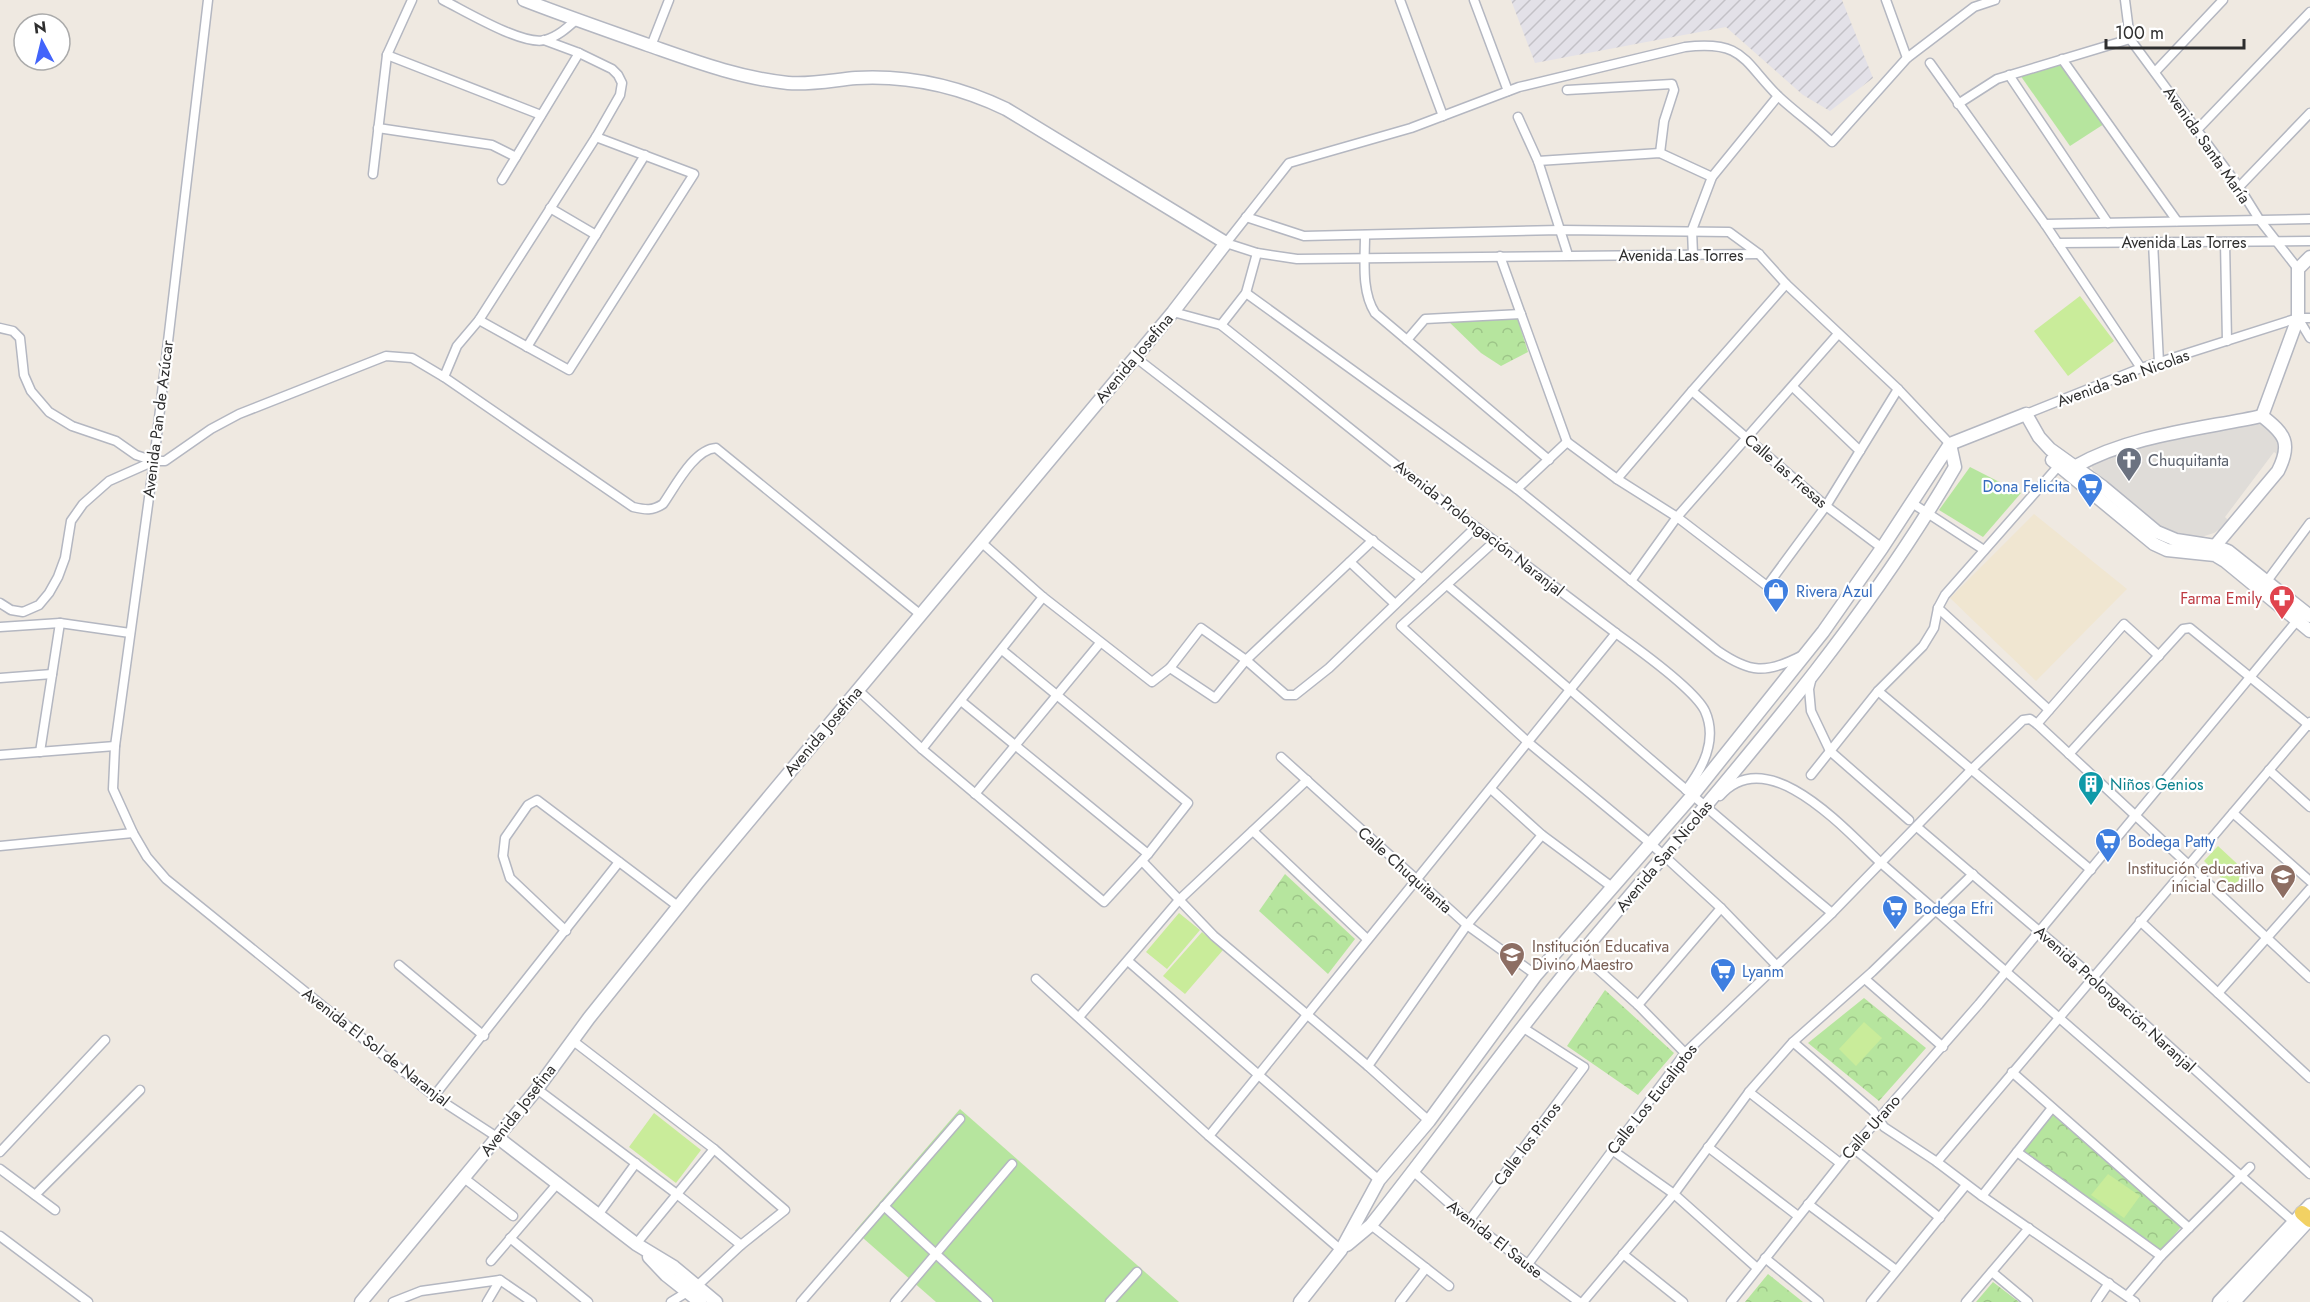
<svg xmlns="http://www.w3.org/2000/svg" width="2310" height="1302" font-family="Jost,sans-serif">
<style>
.industrial{fill:url(#industrial-furrows)}
.education{fill:#f0e6d1}
.grass{fill:#b6e59e}
.forest{fill:url(#forest-crowns)}
.pitch{fill:#c9ec9a}
.plaza{fill:#dfdcd8}
.lines{fill:none;stroke-linecap:round;stroke-linejoin:round}
.street-casing{stroke:#b4b7c1;stroke-width:11}
.secondary-casing{stroke:#b4b7c1;stroke-width:15}
.primary-casing{stroke:#c9c9c9;stroke-width:16}
.street{stroke:#fff;stroke-width:8}
.secondary{stroke:#fff;stroke-width:12}
.primary{stroke:#f2d163;stroke-width:14}
.labels{text-anchor:middle;dominant-baseline:central;stroke-width:4.5;stroke-linejoin:round;paint-order:stroke}
.street-label{font-size:16px;fill:#2e2e2e;stroke:#fff}
.worship-label{font-size:16px;fill:#5b616d;stroke:#fff;text-anchor:start}
.shop-label{font-size:16px;fill:#366cbe;stroke:#fff;text-anchor:start}
.health-label{font-size:16px;fill:#be3a42;stroke:#fff;text-anchor:end}
.culture-label{font-size:16px;fill:#0d838f;stroke:#fff;text-anchor:start}
.education-label{font-size:16px;fill:#785e54;stroke:#fff;text-anchor:end}
</style>
<defs>
<pattern id="industrial-furrows" width="10" height="10" patternUnits="userSpaceOnUse" patternTransform="scale(1.5)"><rect width="10" height="10" fill="#e3e1e8"/><path d="M-1 1l2-2M0 10L10 0M9 11l2-2" fill="none" stroke="#c3c1c7"/></pattern>
<pattern id="forest-crowns" width="20" height="18" patternUnits="userSpaceOnUse" patternTransform="scale(1.5)"><rect width="20" height="18" fill="#b6e59e"/><path d="M2 6a3 3 0 1 1 6 0M12 15a3 3 0 1 1 6 0" fill="none" stroke="#9dc588"/></pattern>
</defs>
<rect width="100%" height="100%" fill="#efe9e1"/>
<polygon class="industrial" points="1511,0 1842,0 1873,78 1830,111 1803,95 1726,27 1535,63"/>
<polygon class="education" points="2034,514 2127,589 2036,681 1950,598"/>
<g class="grass">
<polygon points="2061,63 2104,124 2070,146 2020,75"/>
<polygon points="1970,467 2021,493 1983,537 1939,510"/>
<polygon points="960,1109 1179,1302 936,1302 855,1231"/>
</g>
<g class="forest">
<polygon points="1517,317 1528,352 1501,366 1481,353 1446,319"/>
<polygon points="1285,874 1355,939 1328,974 1259,911"/>
<polygon points="1605,990 1674,1053 1638,1095 1567,1046"/>
<polygon points="1864,998 1926,1048 1879,1101 1808,1043"/>
<polygon points="2052,1114 2181,1227 2161,1251 2024,1151"/>
<polygon points="1768,1274 1803,1302 1745,1302"/>
<polygon points="1993,1282 2019,1302 1976,1302"/>
</g>
<g class="pitch">
<polygon points="2080,296 2114,341 2068,376 2034,331"/>
<polygon points="2218,846 2246,872 2232,888 2204,861"/>
<polygon points="1179,913 1200,930 1167,969 1146,952"/>
<polygon points="1202,932 1223,950 1185,994 1163,976"/>
<polygon points="1864,1022 1882,1038 1856,1066 1839,1049"/>
<polygon points="654,1113 701,1150 676,1183 629,1147"/>
<polygon points="2108,1174 2140,1196 2124,1218 2091,1195"/>
</g>
<polygon class="plaza" points="2249,422 2262,422 2278,436 2280,456 2274,452 2225,517 2230,522 2214,533 2198,538 2162,528 2154,523 2093,470 2091,465 2104,454"/>
<g class="lines">
<defs>
<g id="street">
<polyline points="208,0 154,461 115,746 113,789 133,833 147,857 166,879 434,1096 497,1137"/>
<path d="M 443,0 C 465,11 523,46 545,40 C 557,37 567,28 576,20"/>
<polyline points="1400,0 1443,116"/>
<polyline points="1474,0 1508,91"/>
<polyline points="1886,0 1907,58"/>
<polyline points="2125,0 2130,39 2239,187 2259,219 2298,269"/>
<polyline points="651,46 669,0"/>
<polyline points="387,55 541,115"/>
<polyline points="2062,59 2177,221"/>
<polyline points="1930,63 2045,224 2141,368"/>
<polyline points="2155,72 2223,0"/>
<polyline points="2009,75 2108,223"/>
<polyline points="1567,90 1672,84 1674,90 1664,121 1660,153"/>
<polyline points="1958,104 1997,79 2130,39"/>
<polyline points="1518,117 1538,161 1568,255"/>
<polyline points="378,128 492,145 516,157"/>
<polyline points="2197,130 2310,12"/>
<polyline points="1538,161 1660,153 1712,177"/>
<polyline points="373,174 387,55 412,0"/>
<polyline points="502,180 579,53"/>
<polyline points="2239,187 2310,113"/>
<polyline points="550,208 596,235"/>
<polyline points="1246,217 1304,236 1561,230 1729,232 1759,254 1786,284 1898,389 1950,444"/>
<polyline points="2045,224 2310,219"/>
<path d="M 1365,235 C 1365,260 1361,291 1375,313 L 1549,460"/>
<polyline points="2153,242 2159,363"/>
<polyline points="2225,242 2227,341"/>
<polyline points="2058,243 2310,241"/>
<path d="M 1759,254 L 1297,259 L 1257,253 L 1226,243 L 1289,163 L 1411,128 L 1519,87 L 1685,47 C 1744,40 1743,61 1778,96 C 1795,112 1815,126 1832,142 L 1907,58 L 1974,7 L 1995,0"/>
<polyline points="1693,255 1692,230 1712,177 1778,96"/>
<polyline points="1500,256 1567,442"/>
<path d="M 1246,293 L 1517,489 L 1718,651 C 1750,673 1766,674 1801,656"/>
<path d="M 1173,312 L 1221,325 C 1306,392 1390,462 1476,527 C 1523,563 1570,598 1617,634 C 1638,649 1695,690 1705,711 C 1718,740 1703,768 1686,790"/>
<polyline points="2298,318 2310,338"/>
<polyline points="479,320 569,370 694,174 596,137"/>
<polyline points="1221,325 1246,293 1257,253"/>
<polyline points="0,328 13,331 20,338 24,375 31,391 49,412 72,426 116,441 136,455 154,461"/>
<polyline points="1407,340 1425,319 1521,314"/>
<polyline points="527,347 645,155"/>
<polyline points="1135,357 1422,579"/>
<polyline points="444,377 457,346 479,320 596,137 620,95 622,83 618,75 612,69 579,53 544,40"/>
<polyline points="1793,387 1860,451"/>
<polyline points="1692,391 1826,506 1882,548"/>
<polyline points="2026,414 2141,368 2298,318 2310,318"/>
<polyline points="1617,479 1692,391 1786,284"/>
<polyline points="1517,489 1567,442 1617,479 1677,517 1767,586 1826,506 1898,389"/>
<polyline points="1912,503 1984,550"/>
<polyline points="1495,541 1401,626 1529,743 1650,843 1721,908 1777,966"/>
<polyline points="981,542 1043,597 1152,682 1170,668 1201,628 1246,660 1373,540"/>
<polyline points="1350,562 1395,604"/>
<polyline points="1631,581 1677,517 1838,334"/>
<polyline points="2267,581 2310,523"/>
<path d="M 1447,585 C 1576,693 1702,806 1832,913"/>
<path d="M 0,603 L 11,610 L 23,612 L 39,605 L 49,593 L 58,577 L 65,558 L 71,521 L 83,504 L 109,481 L 154,461 L 165,461 L 211,429 L 239,414 L 386,356 L 412,358 L 444,377 L 633,507 C 646,510 652,511 663,504 C 675,487 694,449 716,448 L 921,615"/>
<polyline points="1938,608 2049,710"/>
<polyline points="0,627 60,623 130,633"/>
<polyline points="1170,668 1215,698 1246,660 1286,695 1295,695 1329,668 1476,527"/>
<polyline points="0,678 52,674"/>
<polyline points="1811,681 1809,689 1811,711 1830,751 1909,820"/>
<polyline points="858,690 922,749 1104,902 1148,854 1188,803 1002,650"/>
<polyline points="1878,691 2091,870"/>
<polyline points="961,701 1148,854"/>
<polyline points="2037,724 2124,624 2159,656"/>
<polyline points="922,749 1043,597"/>
<polyline points="40,752 60,623"/>
<polyline points="2069,754 2183,629 2190,628 2310,726"/>
<polyline points="0,755 115,746"/>
<polyline points="1281,757 1467,925 1536,975"/>
<polyline points="2269,770 2310,807"/>
<polyline points="1811,775 1878,691 1923,646 1934,628 1938,608 1945,595 2062,462"/>
<polyline points="1491,789 1542,835 1612,887"/>
<polyline points="975,794 1100,643"/>
<path d="M 1720,796 C 1768,740 1847,832 1881,863 L 2294,1222"/>
<polyline points="2233,813 2310,881"/>
<polyline points="1917,827 2093,977 2310,1174"/>
<polyline points="1253,831 1367,939"/>
<polyline points="0,846 133,833"/>
<polyline points="1142,861 1214,936 1368,1066 1429,1121"/>
<polyline points="2140,921 2310,1078"/>
<polyline points="566,931 510,878 503,856 505,838 528,805 537,800 679,907"/>
<polyline points="1581,954 1638,1005 1685,1053"/>
<polyline points="1128,961 1379,1180"/>
<polyline points="399,965 484,1036"/>
<polyline points="1036,979 1209,1136 1341,1250"/>
<polyline points="1865,979 1943,1047"/>
<polyline points="2218,993 2310,889"/>
<polyline points="1638,1005 1721,908"/>
<polyline points="1079,1017 1179,900 1307,780"/>
<polyline points="572,1040 714,1149 785,1210 741,1245 697,1286 671,1302"/>
<polyline points="1793,1042 1873,1111 1884,1127 1937,1162 1982,1196 2135,1302"/>
<polyline points="1368,1066 1467,925 1542,835"/>
<polyline points="2012,1072 2189,1228"/>
<polyline points="537,1089 678,1195 741,1245"/>
<polyline points="1749,1092 1840,1163"/>
<polyline points="434,1096 619,862"/>
<polyline points="1209,1136 1616,633"/>
<polyline points="1708,1147 1798,1216"/>
<polyline points="1853,1148 1940,1218"/>
<polyline points="1612,1150 1674,1194 1757,1268"/>
<polyline points="0,1152 105,1040"/>
<polyline points="2017,1152 2161,1256"/>
<polyline points="1937,1162 2310,722"/>
<polyline points="0,1169 55,1210"/>
<polyline points="1414,1172 1469,1221 1579,1302"/>
<polyline points="464,1178 513,1216"/>
<polyline points="35,1195 140,1090"/>
<polyline points="1982,1196 2052,1108"/>
<polyline points="1808,1204 1896,1270"/>
<polyline points="884,1206 988,1302"/>
<polyline points="598,1215 636,1163"/>
<polyline points="1469,1221 1584,1067 1522,1027"/>
<polyline points="1371,1225 1449,1286"/>
<polyline points="0,1236 88,1302"/>
<polyline points="510,1238 588,1302"/>
<polyline points="636,1244 714,1149"/>
<polyline points="1623,1254 1683,1302"/>
<polyline points="1765,1258 1819,1302"/>
<polyline points="491,1261 557,1184"/>
<polyline points="1528,1264 1685,1053 1832,913 1972,769 2023,720 2030,719 2037,724 2310,978"/>
<polyline points="1992,1272 2028,1302"/>
<polyline points="2127,1296 2161,1256 2250,1167"/>
<polyline points="393,1302 421,1291 500,1280 532,1302"/>
<polyline points="487,1302 500,1280"/>
<polyline points="801,1302 960,1119"/>
<polyline points="895,1302 1012,1164"/>
<polyline points="1110,1302 1137,1272"/>
<polyline points="1400,1302 1426,1268"/>
<polyline points="1583,1302 1674,1194 1749,1092 1793,1042 1872,972 1973,874"/>
<polyline points="1731,1302 1853,1148 1979,1004 2300,617"/>
<polyline points="1871,1302 1966,1185"/>
<polyline points="1966,1302 2029,1228"/>
<polyline points="2096,1302 2109,1283"/>
</g>
<g id="secondary">
<polyline points="2262,416 2298,318 2298,269 2310,257"/>
<polyline points="2052,460 2154,544 2167,550 2215,555 2225,561 2310,631"/>
<path d="M 2076,466 C 2131,435 2201,429 2262,416 C 2285,434 2292,443 2278,471 L 2215,546"/>
<polyline points="497,1137 636,1244 674,1267 716,1302"/>
<path d="M 1347,1245 L 1371,1225 C 1442,1136 1507,1043 1580,955 C 1711,797 1852,645 1955,467 L 1950,444"/>
<polyline points="649,1257 666,1275 700,1302"/>
<path d="M 361,1302 L 537,1089 L 589,1018 L 698,882 L 1173,312 L 1226,243 L 1006,109 C 958,86 909,75 856,78 C 834,80 810,85 788,83 C 739,78 694,61 648,45 C 606,30 565,16 524,0"/>
<polyline points="1300,1302 1341,1250 1379,1180 1429,1121 1536,975 1692,796 1823,632 1882,548 1950,444 2026,414 2039,437 2050,449 2103,487 2157,532 2176,540 2215,546 2228,551 2310,616"/>
<polyline points="2219,1302 2310,1205"/>
<polyline points="2234,1302 2310,1219"/>
</g>
<polyline id="primary" points="2302,1213 2310,1220"/>
</defs>
<use href="#street" class="street-casing"/>
<use href="#secondary" class="secondary-casing"/>
<use href="#primary" class="primary-casing"/>
<use href="#street" class="street"/>
<use href="#secondary" class="secondary"/>
<use href="#primary" class="primary"/>
</g>
<defs>
<symbol id="church-pin" viewBox="-11 -11 22 30"><path d="M0 17L-7.5 6A9.5 9.5 0 1 1 7.5 6Z" fill="#6b7280" stroke="#fff"/><path d="M-1.2-6h2.4v3.5h3.3v2.4h-3.3V6h-2.4V-.1h-3.3v-2.4h3.3Z" fill="#fff"/></symbol>
<symbol id="supermarket-pin" viewBox="-11 -11 22 30"><path d="M0 17L-7.5 6A9.5 9.5 0 1 1 7.5 6Z" fill="#3f7fe0" stroke="#fff"/><path d="M-6-5.5h2.5l.6 2H6L4.5 2H-2.5L-4.4-4H-6ZM-1.5 3.2a1.3 1.3 0 1 0 .1 0ZM3 3.2a1.3 1.3 0 1 0 .1 0Z" fill="#fff"/></symbol>
<symbol id="shop-pin" viewBox="-11 -11 22 30"><path d="M0 17L-7.5 6A9.5 9.5 0 1 1 7.5 6Z" fill="#3f7fe0" stroke="#fff"/><path d="M-5-2.5h2.3a2.7 3.5 0 0 1 5.4 0H5L5.5 6h-11ZM-1.5-2.5h3a1.5 2.3 0 0 0-3 0Z" fill="#fff"/></symbol>
<symbol id="pharmacy-pin" viewBox="-11 -11 22 30"><path d="M0 17L-7.5 6A9.5 9.5 0 1 1 7.5 6Z" fill="#e0444e" stroke="#fff"/><path d="M-2-6h4v4h4v4h-4v4h-4v-4h-4v-4h4Z" fill="#fff"/></symbol>
<symbol id="building-pin" viewBox="-11 -11 22 30"><path d="M0 17L-7.5 6A9.5 9.5 0 1 1 7.5 6Z" fill="#0f9aa8" stroke="#fff"/><path d="M-4-6H4V6H1V3H-1V6H-4ZM-2.5-4.3h1.7v1.8h-1.7ZM.8-4.3h1.7v1.8H.8ZM-2.5-1h1.7V.8h-1.7ZM.8-1h1.7V.8H.8Z" fill="#fff"/></symbol>
<symbol id="school-pin" viewBox="-11 -11 22 30"><path d="M0 17L-7.5 6A9.5 9.5 0 1 1 7.5 6Z" fill="#8d6e63" stroke="#fff"/><path d="M0-5L7-2L0 1L-7-2ZM-4 1L0 2.5L4 1V4Q0 6-4 4Z" fill="#fff"/></symbol>
</defs>
<g fill-rule="evenodd">
<use href="#church-pin" x="2114" y="445" width="30" height="40"/>
<use href="#supermarket-pin" x="2075" y="471" width="30" height="40"/>
<use href="#shop-pin" x="1761" y="576" width="30" height="40"/>
<use href="#pharmacy-pin" x="2267" y="583" width="30" height="40"/>
<use href="#building-pin" x="2076" y="769" width="30" height="40"/>
<use href="#supermarket-pin" x="2093" y="826" width="30" height="40"/>
<use href="#school-pin" x="2268" y="862" width="30" height="40"/>
<use href="#supermarket-pin" x="1880" y="893" width="30" height="40"/>
<use href="#school-pin" x="1497" y="940" width="30" height="40"/>
<use href="#supermarket-pin" x="1708" y="956" width="30" height="40"/>
</g>
<g class="labels">
<g class="street-label">
<text transform="translate(2207 145) rotate(55)">Avenida Santa María</text>
<text x="2184" y="242">Avenida Las Torres</text>
<text x="1681" y="255">Avenida Las Torres</text>
<text transform="translate(1134 358) rotate(-50)">Avenida Josefina</text>
<text transform="translate(2123 378) rotate(-20)">Avenida San Nicolas</text>
<text transform="translate(158 419) rotate(-83)">Avenida Pan de Azúcar</text>
<text transform="translate(1786 471) rotate(41)">Calle las Fresas</text>
<text transform="translate(1479 528) rotate(38)">Avenida Prolongación Naranjal</text>
<text transform="translate(823 731) rotate(-50)">Avenida Josefina</text>
<text transform="translate(1664 856) rotate(-50)">Avenida San Nicolas</text>
<text transform="translate(1405 870) rotate(42)">Calle Chuquitanta</text>
<text transform="translate(2115 999) rotate(42)">Avenida Prolongación Naranjal</text>
<text transform="translate(376 1047) rotate(38)">Avenida El Sol de Naranjal</text>
<text transform="translate(1652 1099) rotate(-52)">Calle Los Eucaliptos</text>
<text transform="translate(518 1110) rotate(-52)">Avenida Josefina</text>
<text transform="translate(1871 1127) rotate(-49)">Calle Urano</text>
<text transform="translate(1527 1144) rotate(-53)">Calle los Pinos</text>
<text transform="translate(1495 1239) rotate(38)">Avenida El Sause</text>
</g>
<g class="worship-label">
<text x="2148" y="460">Chuquitanta</text>
</g>
<g class="shop-label">
<text x="2070" y="486" text-anchor="end">Dona Felicita</text>
<text x="1796" y="591">Rivera Azul</text>
<text x="2128" y="841">Bodega Patty</text>
<text x="1914" y="908">Bodega Efri</text>
<text x="1742" y="971">Lyanm</text>
</g>
<g class="health-label">
<text x="2262" y="598">Farma Emily</text>
</g>
<g class="culture-label">
<text x="2110" y="784">Niños Genios</text>
</g>
<g class="education-label">
<text x="2264" y="868">Institución educativa<tspan x="2264" dy="18">inicial Cadillo</tspan></text>
<text x="1532" y="946" text-anchor="start">Institución Educativa<tspan x="1532" dy="18">Divino Maestro</tspan></text>
</g>
</g>
<g transform="translate(42 42) rotate(353)"><circle r="28" fill="#ffffff" stroke="#ababab" stroke-width="1.5"/>
<path d="M0-4.5L10 22L0 15L-10 22Z" fill="#4264fb"/>
<text y="-9" font-size="16" font-weight="bold" text-anchor="middle" fill="#2e2e2e">N</text>
</g>
<path d="M2106 39v9h138v-9" fill="none" stroke="#2e2e2e" stroke-width="3"/>
<text x="2115" y="39" font-size="18" fill="#2e2e2e" stroke="#ffffff" stroke-width="4.5" paint-order="stroke">100 m</text>
</svg>
